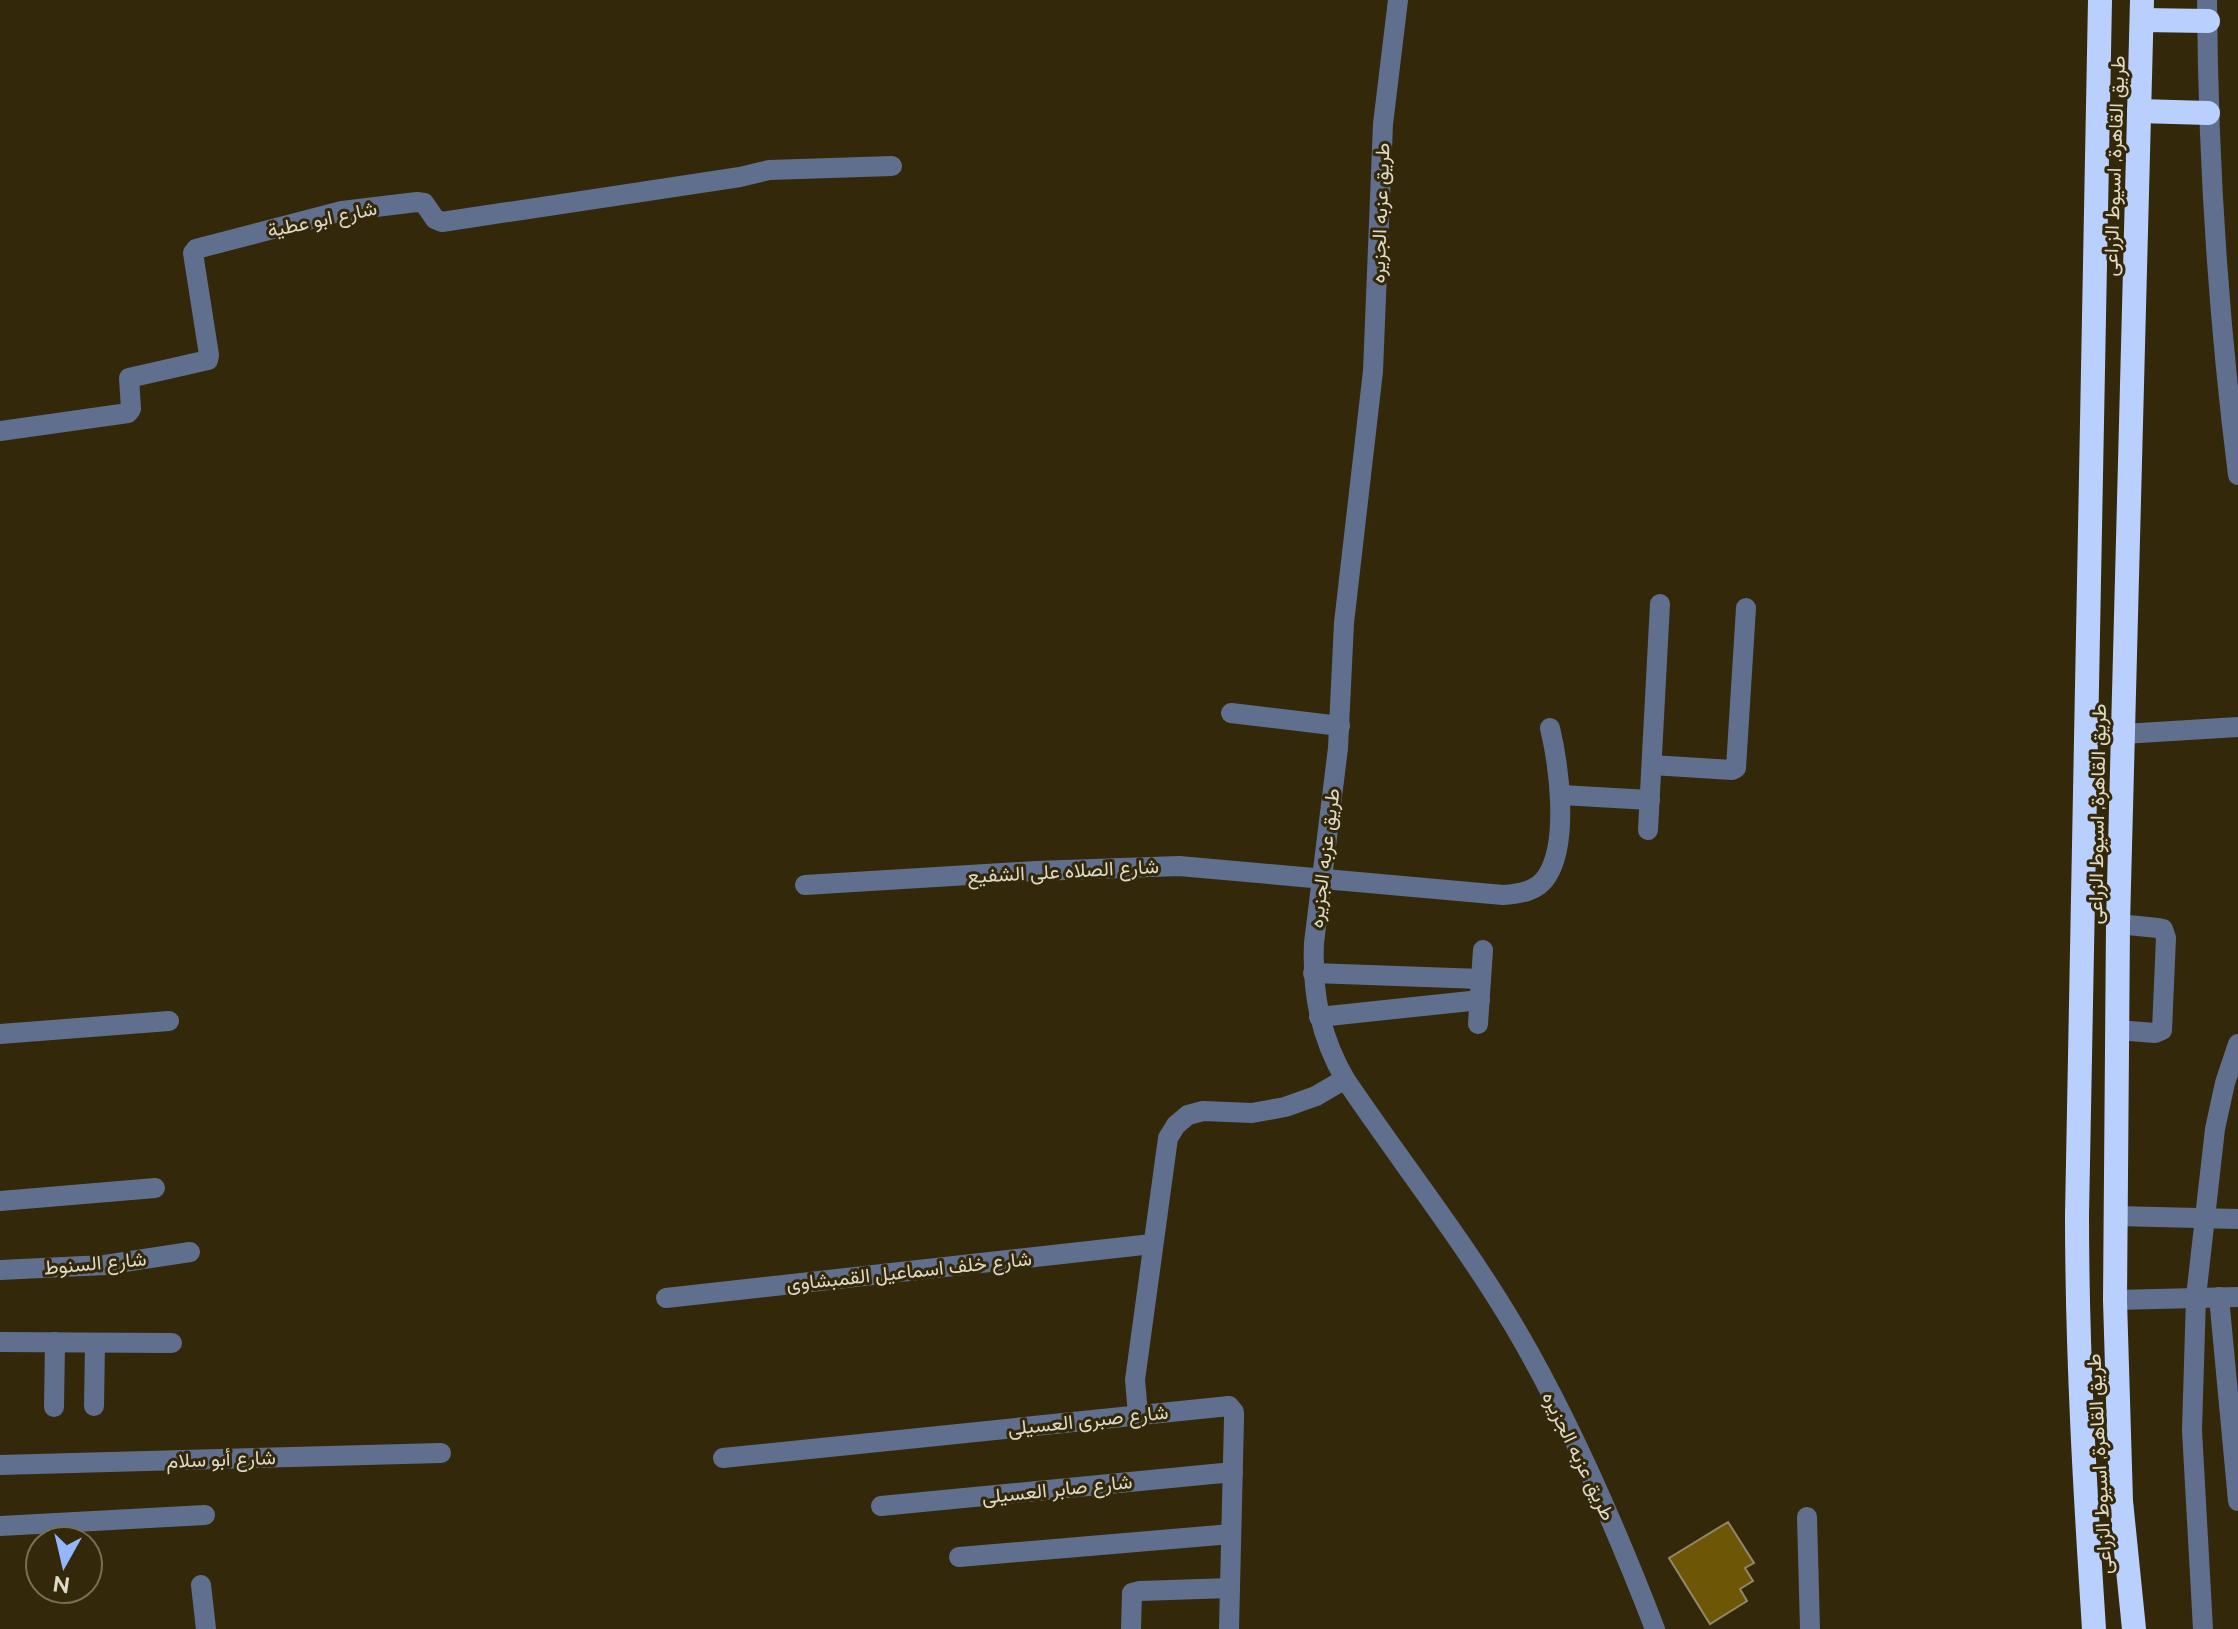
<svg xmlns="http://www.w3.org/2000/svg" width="2238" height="1629" font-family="Raleway,Vazirmatn,sans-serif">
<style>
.building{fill:#6d5706;stroke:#928767;stroke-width:2}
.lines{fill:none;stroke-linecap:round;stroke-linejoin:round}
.minor{stroke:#606f8e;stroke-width:20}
.highway{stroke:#b9cffe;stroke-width:24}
.labels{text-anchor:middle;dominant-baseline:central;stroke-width:6;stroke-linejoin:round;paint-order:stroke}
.street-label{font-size:20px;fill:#ded8c7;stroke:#33290a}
</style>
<rect width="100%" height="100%" fill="#33290a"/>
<polygon class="building" points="1728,1522 1754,1563 1745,1568 1753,1581 1740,1589 1747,1601 1710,1624 1669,1558"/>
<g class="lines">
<g class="minor">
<path d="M 1398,0 L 1383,124 L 1373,371 L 1344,623 L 1338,748 L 1314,943 C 1312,993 1320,1036 1345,1079 C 1401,1162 1463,1240 1514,1326 C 1569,1419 1616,1528 1655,1629"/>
<path d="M 2207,0 C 2208,159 2218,317 2238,475"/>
<polyline points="0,431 128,413 131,409 129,378 208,360 209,355 193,253 196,249 342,211 417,202 424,203 435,219 442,222 740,177 769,170 892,166"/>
<polyline points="1231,713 1340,726"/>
<polyline points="2123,734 2238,727"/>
<polyline points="1652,765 1732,770 1736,768 1746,608"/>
<polyline points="1561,795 1650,800"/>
<polyline points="1648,830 1660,604"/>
<path d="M 805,885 L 1036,871 L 1179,866 L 1503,895 C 1520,894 1538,891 1547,876 C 1569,842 1559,766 1550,728"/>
<polyline points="1313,973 1481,979"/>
<polyline points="1319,1017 1480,1000"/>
<polyline points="1478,1024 1483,950"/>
<polyline points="2117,1030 2155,1033 2162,1030 2166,938 2163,929 2158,928 2118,924"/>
<polyline points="0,1034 169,1021"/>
<polyline points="0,1201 155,1188"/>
<polyline points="2116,1216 2238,1219"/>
<polyline points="0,1270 105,1265 190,1252"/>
<polyline points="2219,1297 2238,1501"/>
<polyline points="666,1298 1152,1244"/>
<polyline points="2115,1300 2238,1297"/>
<polyline points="0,1342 172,1343"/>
<polyline points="94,1406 95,1343"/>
<polyline points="54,1407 55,1342"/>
<polyline points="1138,1414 1135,1380 1168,1138 1176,1125 1188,1115 1203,1111 1252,1113 1285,1107 1316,1096 1345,1079"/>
<polyline points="723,1458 1229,1406 1234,1412 1234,1419 1229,1629"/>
<polyline points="0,1465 441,1453"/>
<polyline points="881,1506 1233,1472"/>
<polyline points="1807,1517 1810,1629"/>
<polyline points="0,1526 205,1515"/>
<polyline points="959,1557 1231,1534"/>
<polyline points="201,1585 206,1629"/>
<polyline points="1131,1629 1132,1593 1140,1591 1230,1588"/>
<polyline points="2203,1629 2192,1430 2196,1297 2215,1129 2225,1083 2238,1044"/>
</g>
<g class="highway">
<polyline points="2142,20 2208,21"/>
<polyline points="2139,111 2208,113"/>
<path d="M 2094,1629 C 2085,1491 2077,1353 2077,1215 L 2100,0"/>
<polyline points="2134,1629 2121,1501 2115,1300 2118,924 2142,0"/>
</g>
</g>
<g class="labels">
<g class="street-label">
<text transform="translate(2114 166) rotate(-88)">طريق القاهرة, اسيوط الزراعى</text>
<text transform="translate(1380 213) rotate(-88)">طريق عزبه الجزيره</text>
<text transform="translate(322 219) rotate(-12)">شارع ابو عطية</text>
<text transform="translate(2097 814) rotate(-89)">طريق القاهرة, اسيوط الزراعى</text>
<text transform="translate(1324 858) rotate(-83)">طريق عزبه الجزيره</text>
<text transform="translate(1063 871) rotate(-3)">شارع الصلاه على الشفيع</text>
<text transform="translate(95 1263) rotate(-5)">شارع السنوط</text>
<text transform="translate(909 1271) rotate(-6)">شارع خلف اسماعيل القمبشاوى</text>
<text transform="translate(1088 1420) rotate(-6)">شارع صبرى العسيلى</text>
<text transform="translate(1579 1456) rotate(64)">طريق عزبه الجزيره</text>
<text transform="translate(221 1459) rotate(-2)">شارع أبو سلام</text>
<text transform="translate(2099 1464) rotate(-93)">طريق القاهرة, اسيوط الزراعى</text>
<text transform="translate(1057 1489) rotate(-6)">شارع صابر العسيلى</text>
</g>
</g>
<g transform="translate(64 1565) rotate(188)"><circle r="38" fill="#33290a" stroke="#776f56" stroke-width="2"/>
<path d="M0-6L14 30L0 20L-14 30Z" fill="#95b6fd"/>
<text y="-12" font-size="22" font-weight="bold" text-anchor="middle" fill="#ded8c7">N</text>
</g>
</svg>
